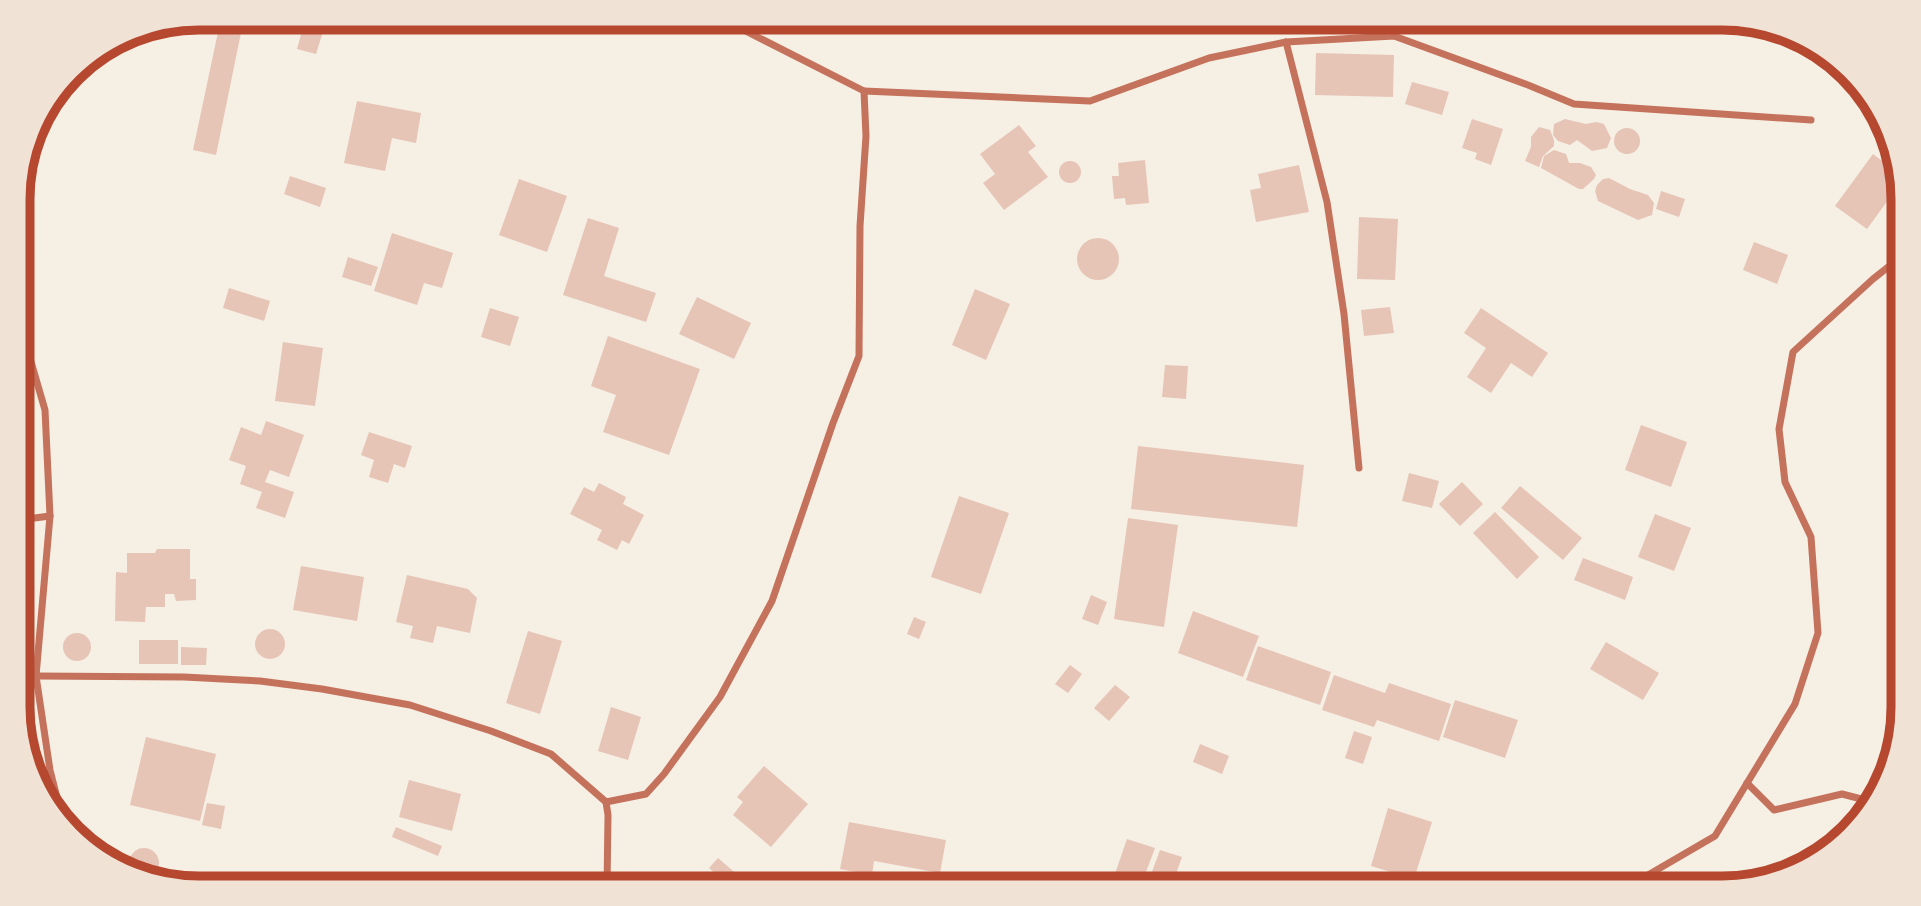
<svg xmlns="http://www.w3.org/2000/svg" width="1921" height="906" font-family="Cabin,sans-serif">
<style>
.building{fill:#e6c5b7}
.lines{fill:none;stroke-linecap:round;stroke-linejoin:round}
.minor{stroke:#c5725c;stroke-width:7}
.rim{fill:none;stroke:#b5482f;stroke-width:9}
</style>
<rect width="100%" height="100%" fill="#f6efe4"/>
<g class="building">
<polygon points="221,18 244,18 216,155 193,150"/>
<polygon points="305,20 325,25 316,54 297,49"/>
<polygon points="1316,53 1394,55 1393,97 1315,95"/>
<polygon points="1847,74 1862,85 1856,90 1845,89 1839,84"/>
<polygon points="1412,82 1449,92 1442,115 1405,104"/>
<polygon points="357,101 421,113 416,143 392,138 385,171 344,163"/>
<polygon points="1472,119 1503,129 1491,165 1475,159 1477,153 1462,148"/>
<polygon points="1565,119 1586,124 1596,122 1604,124 1611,138 1607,148 1592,151 1577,140 1570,145 1558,141 1553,135 1554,124"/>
<polygon points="1019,125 1036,146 1028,152 1048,177 1004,210 983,183 995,174 980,154"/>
<polygon points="1539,127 1550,130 1554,140 1554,146 1543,156 1539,167 1525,161 1531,147 1531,137"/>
<circle cx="1627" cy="141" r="13"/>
<polygon points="1554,150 1566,154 1569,163 1580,163 1591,167 1596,175 1594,179 1583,189 1579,189 1541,168 1544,156"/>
<polygon points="1873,154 1902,176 1902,181 1867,229 1835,206"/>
<polygon points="1145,160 1149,203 1126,205 1125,198 1114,199 1112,176 1119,176 1118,163"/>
<circle cx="1070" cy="172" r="11"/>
<polygon points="1299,165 1309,212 1256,222 1250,190 1261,188 1258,174"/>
<polygon points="290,176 326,188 320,207 284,194"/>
<polygon points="1609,178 1630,189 1648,195 1654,203 1652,215 1638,220 1598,201 1595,191 1597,185 1603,179"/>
<polygon points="519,179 567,196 547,252 499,235"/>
<polygon points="1661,191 1685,199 1679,217 1656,209"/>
<polygon points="1359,217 1398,219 1395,280 1357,279"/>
<polygon points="588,218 619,228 604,276 656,293 646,322 563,295"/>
<polygon points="392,233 453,253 442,288 424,283 417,305 374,291"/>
<circle cx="1098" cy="259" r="21"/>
<polygon points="1754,242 1788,255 1777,284 1743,270"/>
<polygon points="348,257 378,267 371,286 342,277"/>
<polygon points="229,288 270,301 264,321 223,308"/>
<polygon points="975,289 1010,304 986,360 952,345"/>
<polygon points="697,297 751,323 734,359 679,334"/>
<polygon points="1390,307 1394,333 1364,336 1361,310"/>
<polygon points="490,308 519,317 510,346 481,337"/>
<polygon points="1481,308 1548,353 1532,377 1511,363 1491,393 1467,377 1486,348 1464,333"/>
<polygon points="608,336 700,369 669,455 603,432 616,395 591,386"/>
<polygon points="283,342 323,348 315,406 275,401"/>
<polygon points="1165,365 1188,366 1186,399 1162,397"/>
<polygon points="266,421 304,435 289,477 270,470 265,482 294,492 285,518 256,508 262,492 240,484 246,466 229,460 241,427 261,435"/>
<polygon points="1641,425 1687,442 1671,487 1625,470"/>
<polygon points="369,432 412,446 405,468 394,464 388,483 369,477 374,460 361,455"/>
<polygon points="1138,446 1304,465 1297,527 1131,509"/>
<polygon points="1409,473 1439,481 1432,508 1402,501"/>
<polygon points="1462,482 1483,504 1460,526 1439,504"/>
<polygon points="599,483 626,497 623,504 644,515 629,544 622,540 617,550 597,540 602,530 570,514 584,487 594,492"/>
<polygon points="1520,486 1582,538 1563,560 1501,508"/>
<polygon points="959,496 1009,513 981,594 931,577"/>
<polygon points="1495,512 1539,557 1517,579 1473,533"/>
<polygon points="1655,514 1691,528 1674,571 1638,557"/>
<polygon points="1128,518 1178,525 1164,627 1114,619"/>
<polygon points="157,549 190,549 190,579 196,579 196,600 176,601 174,594 165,594 165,607 146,607 145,622 115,621 116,572 127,573 127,553 155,553"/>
<polygon points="1583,558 1633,577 1625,600 1574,580"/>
<polygon points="301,566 364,577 357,621 293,610"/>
<polygon points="407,575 468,589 477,598 470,633 437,626 433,643 410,638 413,626 396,622"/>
<polygon points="1091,595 1107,602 1098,625 1082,619"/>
<polygon points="1193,611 1259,636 1243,677 1178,653"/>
<polygon points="914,617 926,622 919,639 907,634"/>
<circle cx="270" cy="644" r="15"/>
<polygon points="528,631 562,641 540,714 506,703"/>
<circle cx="77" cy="647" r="14"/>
<rect x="139" y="640" width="39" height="24"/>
<polygon points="1606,642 1659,673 1643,700 1590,669"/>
<polygon points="1258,646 1331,672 1320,705 1246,680"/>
<polygon points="181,647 207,648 206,665 181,665"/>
<polygon points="1070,665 1082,674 1068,693 1055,684"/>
<polygon points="1334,675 1385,693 1389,683 1451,704 1439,741 1377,720 1374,727 1322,710"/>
<polygon points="1115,685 1130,697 1109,721 1094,708"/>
<polygon points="1455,700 1518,720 1505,758 1443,737"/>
<polygon points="611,707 641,717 628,760 598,751"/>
<polygon points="1354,731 1372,737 1363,764 1345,758"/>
<polygon points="146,737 216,754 200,821 130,805"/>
<polygon points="1200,744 1229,756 1222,774 1193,762"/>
<polygon points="764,766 808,804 771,847 733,815 743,802 737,797"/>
<polygon points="409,780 461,794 452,831 399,817"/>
<polygon points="207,803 225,806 221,829 202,825"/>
<polygon points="1388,808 1432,822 1414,879 1371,866"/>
<polygon points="849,822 946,840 940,873 874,861 872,875 840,869"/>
<polygon points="396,827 442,846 438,856 392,837"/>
<polygon points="1127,839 1155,848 1140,888 1110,888"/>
<circle cx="144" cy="863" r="15"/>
<polygon points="1160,850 1182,857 1171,888 1146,888"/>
<polygon points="718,858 740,877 730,887 709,868"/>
</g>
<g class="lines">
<g class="minor">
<polyline points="1286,42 1327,202 1344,314 1359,468"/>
<polyline points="864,91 1090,101 1209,58 1286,42 1394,36 1528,85 1574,104 1811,120"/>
<polyline points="18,317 45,410 50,516 36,676 50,770 64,825"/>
<polyline points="19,520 50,516"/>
<polyline points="36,676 184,677 260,681 322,689 410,705 491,731 551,754 606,802 608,815 607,888"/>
<polyline points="1747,783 1774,810 1842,794 1869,801"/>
<polyline points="606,802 646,794 664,774 720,697 772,601 833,423 859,356 860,226 866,136 864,91 720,18"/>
<polyline points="1634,888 1636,882 1715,836 1795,704 1818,633 1811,537 1785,482 1779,429 1793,352 1873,279 1902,256"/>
</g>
</g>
<path d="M0 0H1921V906H0ZM199 30H1722A169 169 0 0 1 1891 199V707A169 169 0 0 1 1722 876H199A169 169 0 0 1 30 707V199A169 169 0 0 1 199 30Z" fill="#f1e2d6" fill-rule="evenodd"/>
<path class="rim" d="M199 30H1722A169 169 0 0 1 1891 199V707A169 169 0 0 1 1722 876H199A169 169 0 0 1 30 707V199A169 169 0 0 1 199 30Z"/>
</svg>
